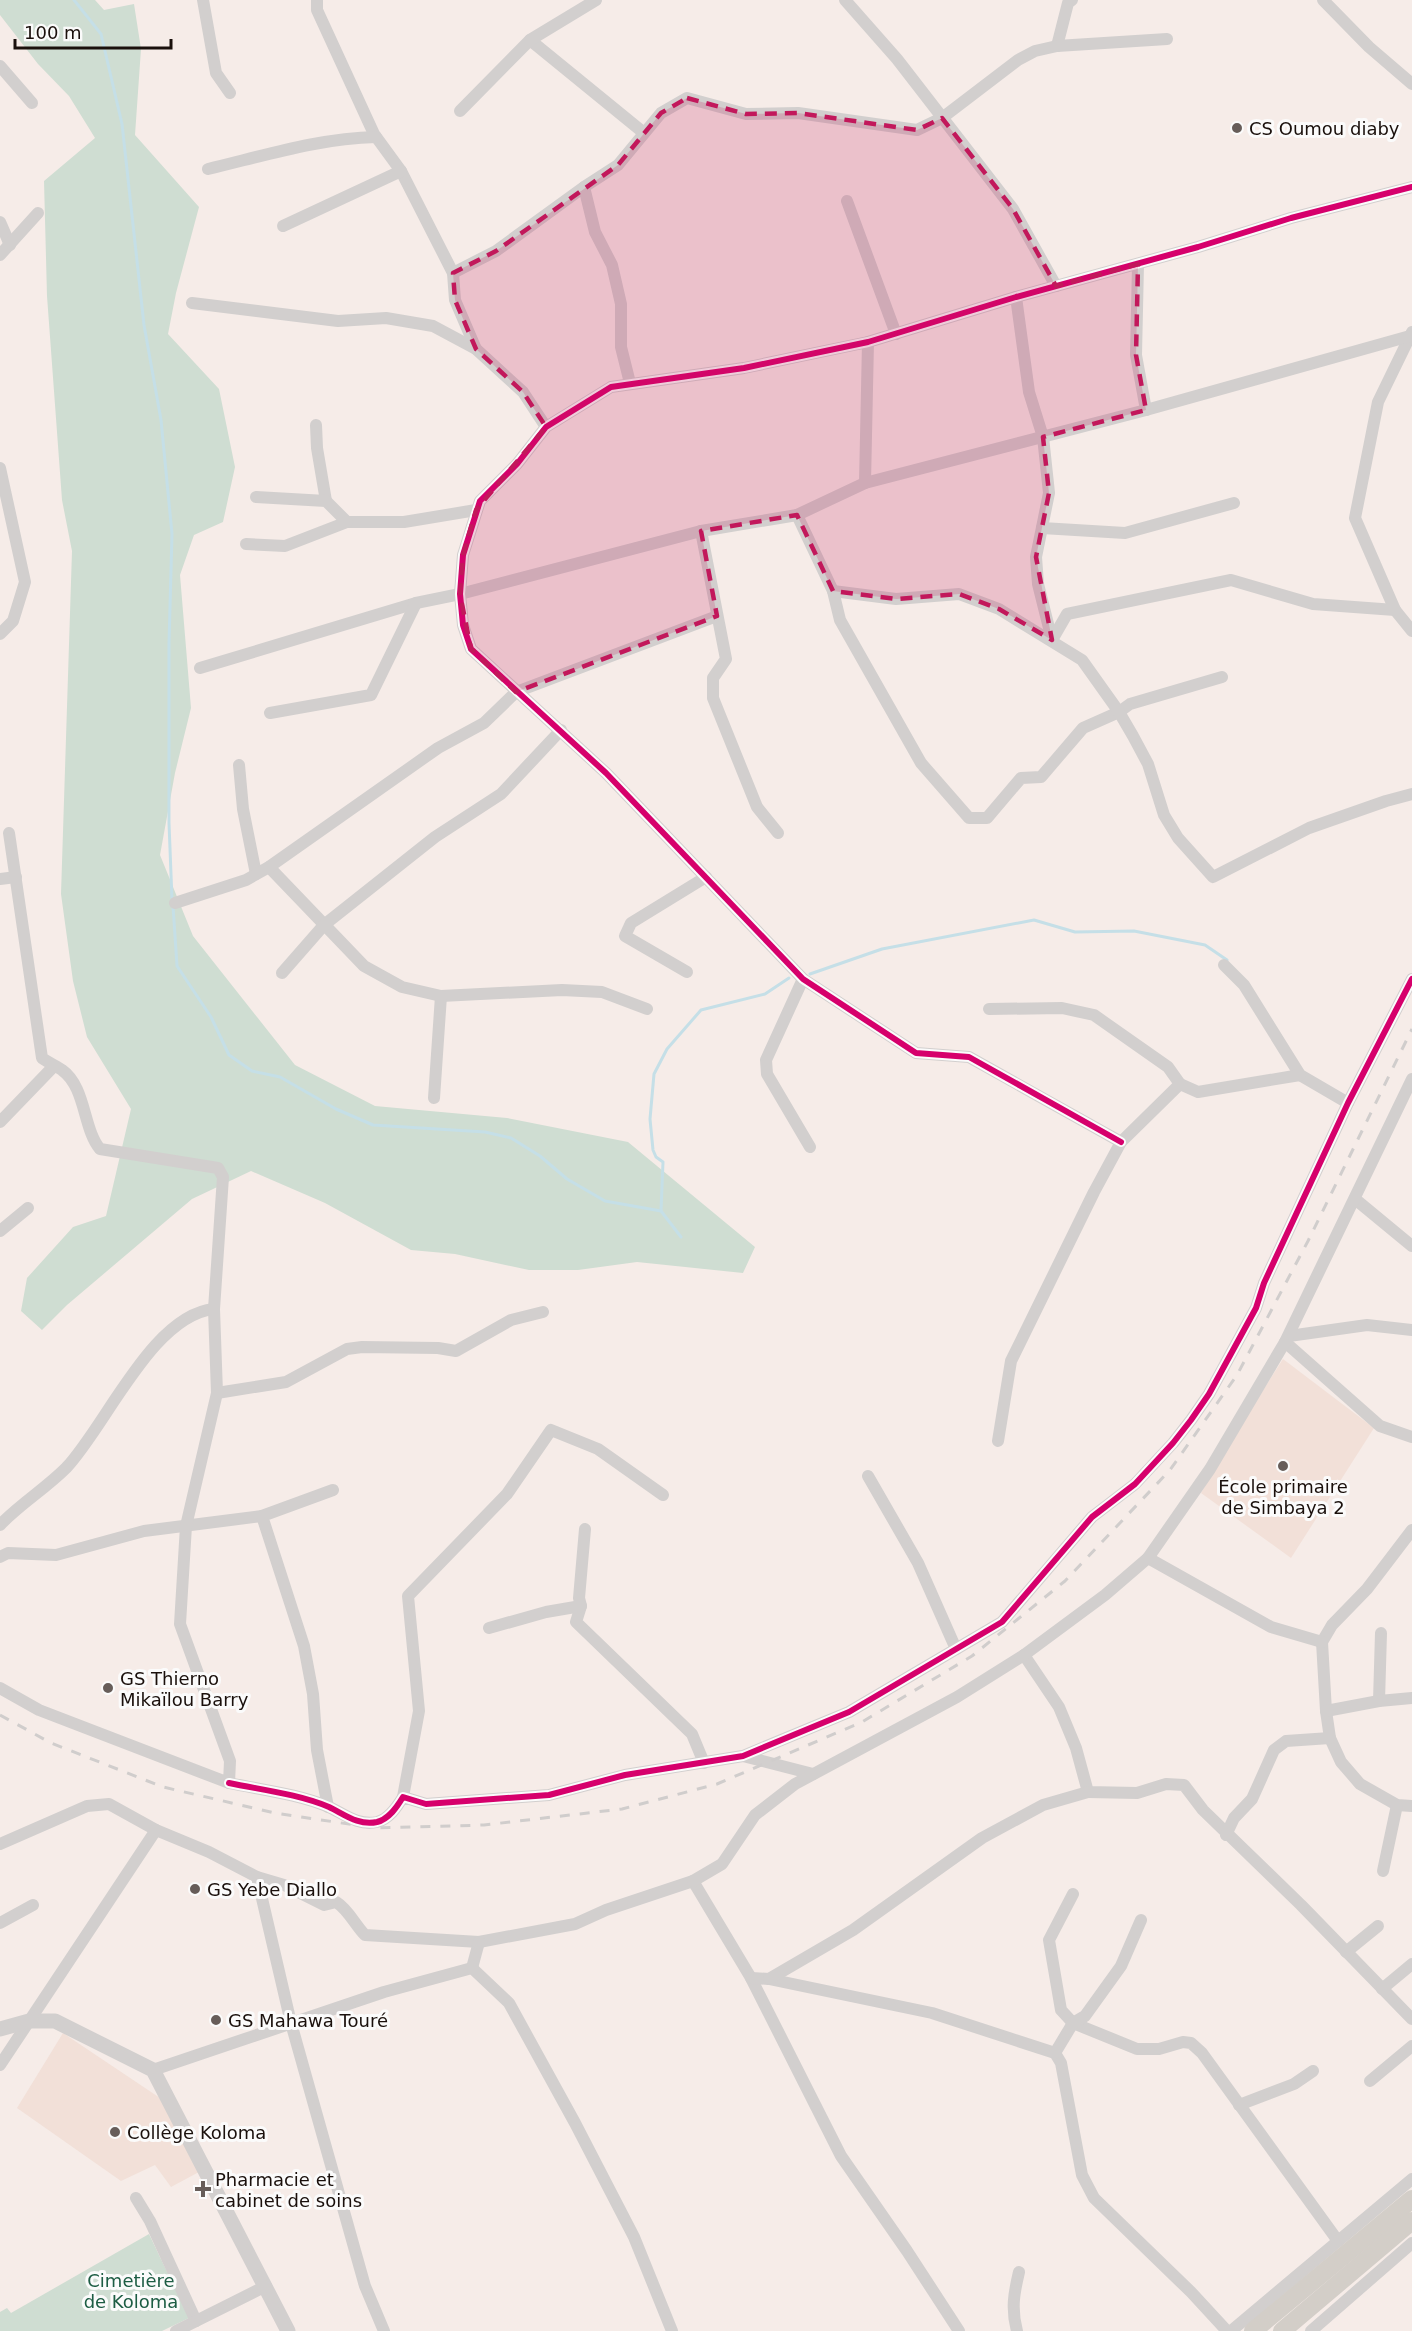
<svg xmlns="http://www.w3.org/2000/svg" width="1412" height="2331" font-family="'DejaVu Sans',sans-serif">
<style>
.education{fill:#f2e0d8}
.green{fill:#cfddd2}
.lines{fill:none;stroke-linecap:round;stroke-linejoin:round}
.stream{stroke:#c5dfe7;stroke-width:3}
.minor{stroke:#d2cfce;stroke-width:12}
.tertiary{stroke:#d2cfce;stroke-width:15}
.primary{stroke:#d3cec8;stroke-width:18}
.rail{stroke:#d0cdcc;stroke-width:3;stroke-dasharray:10 10;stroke-linecap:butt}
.cycleway-casing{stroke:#fbfbfb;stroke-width:10}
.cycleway{stroke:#d6006c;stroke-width:6}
.marked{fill:#c2185b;fill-opacity:0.2;stroke:#c2185b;stroke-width:4.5;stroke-dasharray:12 8;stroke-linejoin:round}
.poi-dot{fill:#675d59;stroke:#fbfbfb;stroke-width:2}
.labels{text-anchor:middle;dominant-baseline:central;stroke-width:6;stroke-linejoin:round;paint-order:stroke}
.poi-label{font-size:18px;fill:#1a100c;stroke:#fbfbfb;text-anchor:start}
.park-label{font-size:18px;fill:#1d5d44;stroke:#fbfbfb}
</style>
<rect width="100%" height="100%" fill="#f6ece8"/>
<g class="education">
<polygon points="1283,1359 1374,1428 1291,1558 1201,1493 1231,1440"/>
<polygon points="63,2033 163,2100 199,2172 171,2187 155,2165 121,2181 17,2108"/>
</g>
<g class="green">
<polygon points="0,0 95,0 104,10 134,4 141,49 135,135 199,207 176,293 168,334 219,389 235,467 223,522 194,535 180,575 191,708 175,773 160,855 193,936 295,1065 375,1106 507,1118 628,1142 755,1247 743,1273 637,1262 578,1270 529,1270 455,1254 411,1250 325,1203 251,1171 192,1199 67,1305 42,1330 21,1311 27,1278 73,1227 106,1216 131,1109 87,1037 73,981 61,894 72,551 62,500 47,296 44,181 95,138 69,96 38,64 0,15"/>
<polygon points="149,2234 189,2318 162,2331 0,2331 0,2312 7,2308 11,2313"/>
</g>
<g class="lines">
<g class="stream">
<polyline points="74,0 101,34 122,124 144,325 161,420 172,534 169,643 169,823 172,900"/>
<polyline points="173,906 177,966 211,1017 229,1055 252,1071 280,1077 336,1109 373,1125 485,1132 511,1138 540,1156 567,1179 605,1201 661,1211 681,1237"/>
<polyline points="810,974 882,949 1034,920 1075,932 1134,931 1205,945 1227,960"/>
<polyline points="661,1211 663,1162 656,1157 653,1150 650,1119 654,1074 667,1049 701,1010 765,994 789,978"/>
</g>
<g class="minor">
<polyline points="203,0 216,73 230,93"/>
<polyline points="317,0 317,10 374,134 401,171 453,273 455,300 476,349"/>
<polyline points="845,0 897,59 1013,209 1056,286"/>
<polyline points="1323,0 1369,47 1412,84"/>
<polyline points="530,40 644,133"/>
<polyline points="1057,46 1068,3 1072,0"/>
<polyline points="0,66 32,103"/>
<polyline points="460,111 530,40 596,0"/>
<path d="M 208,169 C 263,156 320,138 376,137"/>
<polyline points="584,187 595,232 612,265 621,304 621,347 630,383"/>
<polyline points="847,201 896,334"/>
<polyline points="0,222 10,245"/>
<polyline points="283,226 401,171"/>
<polyline points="0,255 38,213"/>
<polyline points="1138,264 1136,355 1146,410"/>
<polyline points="453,273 496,251 584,187 618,165 661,113 687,98 746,114 798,113 917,130 942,118 1018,60 1035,51 1057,46 1167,39"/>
<polyline points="1016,297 1029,392 1043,437 1049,493 1036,557 1038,584 1052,640"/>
<polyline points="192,303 338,321 386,318 433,326 476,349 523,392 546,427"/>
<polyline points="1412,332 1378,402 1355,518 1395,610 1412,631"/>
<polyline points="316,425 317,448 326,501"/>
<polyline points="0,468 25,582 13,621 0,634"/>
<polyline points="865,483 868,342"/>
<polyline points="256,497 326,501 347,522 404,522 476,510"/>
<polyline points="797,515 833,591 840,620 921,763 969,818 987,818 1021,778 1041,777 1083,728 1119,712 1130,704 1222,677"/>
<polyline points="1042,528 1125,533 1234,503"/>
<polyline points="701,531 726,659 713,678 713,698 757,807 778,833"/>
<polyline points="246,544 285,546 347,522"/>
<polyline points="833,591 896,599 959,594 999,609 1082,660 1119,712 1133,736 1148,764 1164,815 1178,838 1213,877 1309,828 1386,801 1412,794"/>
<polyline points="1052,640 1067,614 1231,580 1313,604 1395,610"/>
<polyline points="200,668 416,603 460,594 701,531 797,515 865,483 1146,410 1410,336"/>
<polyline points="270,713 371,695 416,603"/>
<polyline points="239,765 243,809 256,874"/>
<polyline points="269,867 364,966 402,987 441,996 562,990 602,992 647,1009"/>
<polyline points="0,879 16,877"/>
<polyline points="175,903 246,880 269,867 438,748 484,723 516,692 717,616"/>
<polyline points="1224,965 1244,985 1300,1075 1348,1103"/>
<polyline points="687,972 625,936 631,923 706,877"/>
<polyline points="282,973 324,925 435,837 501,794 561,730"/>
<polyline points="803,979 766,1060 767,1074 810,1147"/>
<polyline points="989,1009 1062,1008 1094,1015 1168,1067 1180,1084"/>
<polyline points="434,1098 441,996"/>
<polyline points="0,1122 54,1066"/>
<polyline points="1121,1142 969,1057 916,1053 803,979 606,773 471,649 463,625 460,594 463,555 480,501 517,464 546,427 611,387 744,368 868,342 1016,297 1198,247 1291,218 1412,187"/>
<polyline points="1355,1199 1412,1246"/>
<polyline points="0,1231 28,1208"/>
<polyline points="1289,1336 1367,1325 1412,1330"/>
<polyline points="1285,1342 1380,1426 1412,1437"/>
<polyline points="217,1393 286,1382 347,1349 362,1347 438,1348 456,1351 511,1320 543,1312"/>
<polyline points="998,1441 1011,1361 1094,1192 1121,1142 1180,1084 1198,1092 1300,1075"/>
<polyline points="868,1476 918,1563 956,1649"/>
<path d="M 0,1525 C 20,1504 45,1489 66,1468 C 106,1426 152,1315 214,1309"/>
<polyline points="585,1529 579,1598 581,1606 576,1622 692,1734 704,1763"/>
<polyline points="1412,1530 1367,1589 1332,1625 1322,1642 1326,1711 1330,1738 1341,1762 1360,1784 1397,1805 1412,1806"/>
<polyline points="0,1557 8,1553 56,1555 144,1531 262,1516"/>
<polyline points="1148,1558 1271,1627 1322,1642"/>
<polyline points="489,1628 546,1612 581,1606"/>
<polyline points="1024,1655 1059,1707 1076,1748 1088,1792 1137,1793 1166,1784 1184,1785 1203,1810 1301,1905 1412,2019"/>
<path d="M 0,1688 L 39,1710 L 229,1783 L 230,1761 L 180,1624 L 186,1526 L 217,1393 L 214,1309 L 223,1177 L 218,1168 L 100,1149 C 83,1129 86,1087 62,1070 C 56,1066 49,1063 42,1058 L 9,833"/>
<polyline points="1379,1701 1381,1633"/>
<polyline points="1326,1711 1379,1701 1412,1698"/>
<polyline points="743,1756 813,1774"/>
<path d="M 229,1783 C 262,1790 298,1794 329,1807 C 344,1814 358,1826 377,1822 C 389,1819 397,1807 403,1797 L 426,1804 L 549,1795 L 625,1775 L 743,1756 L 849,1712 L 1002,1622 L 1092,1517 L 1135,1484 L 1173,1443 L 1191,1420 L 1209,1394 L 1256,1308 L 1264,1283 L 1348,1103 L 1412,979"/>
<polyline points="403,1797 419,1711 408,1596 507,1494 551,1430 598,1449 663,1495"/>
<polyline points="328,1807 317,1750 313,1694 304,1646 262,1516 333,1490"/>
<polyline points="1226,1835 1234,1818 1252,1799 1274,1750 1286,1741 1330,1738"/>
<path d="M 0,1844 L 87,1806 L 109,1804 L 156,1830 L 209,1852 L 257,1877 L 284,1885 L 324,1905 L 336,1902 C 348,1909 355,1925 365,1935 L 479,1942 L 575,1924 L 606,1910 L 693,1881 L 751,1978 L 841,2156 L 907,2251 L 959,2331"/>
<polyline points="1383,1871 1397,1805"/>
<polyline points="257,1877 291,2023 365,2286 384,2331"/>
<polyline points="693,1881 722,1864 755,1815 795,1784 957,1697 1024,1655 1105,1595 1148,1558 1210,1469 1285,1342 1412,1079"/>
<polyline points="1073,1894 1049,1940 1061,2010 1073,2023 1137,2049 1159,2049 1183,2042 1191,2043 1202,2053 1338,2241"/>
<polyline points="0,1923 33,1905"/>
<polyline points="1346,1952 1378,1926"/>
<polyline points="472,1968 479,1942"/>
<polyline points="751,1978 769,1979 932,2013 1055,2053 1061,2063 1082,2175 1094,2198 1191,2292 1227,2331"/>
<polyline points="769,1979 853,1930 982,1838 1043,1805 1088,1792"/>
<polyline points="1382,1989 1412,1964"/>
<polyline points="1055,2053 1073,2023 1085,2016 1121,1966 1141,1920"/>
<polyline points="0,2065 156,1830"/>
<polyline points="153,2070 384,1992 472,1968 509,2003 575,2123 634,2237 672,2331"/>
<polyline points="1370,2081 1412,2046"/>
<polyline points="1239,2105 1294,2084 1313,2071"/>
<polyline points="136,2198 150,2221 196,2321"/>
<polyline points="176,2331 266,2286"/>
<path d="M 1017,2331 C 1011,2309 1014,2293 1019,2272"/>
<polyline points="1231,2331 1412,2179"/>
<polyline points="1311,2331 1412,2243"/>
</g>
<polyline class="tertiary" points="0,2029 29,2021 55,2021 153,2070 288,2331"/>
<g class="primary">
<polyline points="1253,2331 1412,2199"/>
<polyline points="1282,2331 1412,2221"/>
</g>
<polyline class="rail" points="0,1715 51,1743 163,1787 275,1813 375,1828 484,1825 622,1809 717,1784 862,1722 972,1656 1065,1581 1170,1470 1237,1375 1308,1241 1412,1029"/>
<defs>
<g id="cycleway">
<polyline points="1121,1142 969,1057 916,1053 803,979 606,773 471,649 463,625 460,594 463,555 480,501 517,464 546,427 611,387 744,368 868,342 1016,297 1198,247 1291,218 1412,187"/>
<path d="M 229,1783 C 262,1790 298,1794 329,1807 C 344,1814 358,1826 377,1822 C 389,1819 397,1807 403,1797 L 426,1804 L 549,1795 L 625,1775 L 743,1756 L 849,1712 L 1002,1622 L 1092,1517 L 1135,1484 L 1173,1443 L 1191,1420 L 1209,1394 L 1256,1308 L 1264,1283 L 1348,1103 L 1412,979"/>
</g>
</defs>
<use href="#cycleway" class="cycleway-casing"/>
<use href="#cycleway" class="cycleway"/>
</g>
<path class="marked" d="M 687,98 L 746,114 L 798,113 L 917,130 L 942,118 L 1013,209 L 1056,286 L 1138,264 L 1136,355 L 1146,410 L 1043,437 L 1049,493 L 1036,557 L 1052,640 L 999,609 L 959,594 L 896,599 L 833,591 L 797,515 L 701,531 L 717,616 L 516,692 L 471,649 L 460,594 L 463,555 L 476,510 L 546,427 L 523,392 L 476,349 L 455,300 L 453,273 L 496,251 L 618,165 L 661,113 Z"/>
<g class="poi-dot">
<circle cx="1237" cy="128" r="6"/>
<circle cx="1283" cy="1466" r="6"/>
<circle cx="108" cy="1688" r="6"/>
<circle cx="195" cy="1889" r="6"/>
<circle cx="216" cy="2020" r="6"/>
<circle cx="115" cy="2132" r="6"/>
<path d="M200 2180h6v6h6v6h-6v6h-6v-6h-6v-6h6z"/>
</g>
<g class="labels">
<g class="poi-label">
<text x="1249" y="128">CS Oumou diaby</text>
<text x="1283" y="1486" text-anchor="middle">École primaire<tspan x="1283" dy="21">de Simbaya 2</tspan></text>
<text x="120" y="1678">GS Thierno<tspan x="120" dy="21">Mikaïlou Barry</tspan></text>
<text x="207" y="1889">GS Yebe Diallo</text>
<text x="228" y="2020">GS Mahawa Touré</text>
<text x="127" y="2132">Collège Koloma</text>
<text x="215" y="2179">Pharmacie et<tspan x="215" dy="21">cabinet de soins</tspan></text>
</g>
<g class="park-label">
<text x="131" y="2280">Cimetière<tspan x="131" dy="21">de Koloma</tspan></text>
</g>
</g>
<path d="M15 39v9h156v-9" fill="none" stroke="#1a100c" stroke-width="3"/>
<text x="24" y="39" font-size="18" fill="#1a100c" stroke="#fbfbfb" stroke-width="4.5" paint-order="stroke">100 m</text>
</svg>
